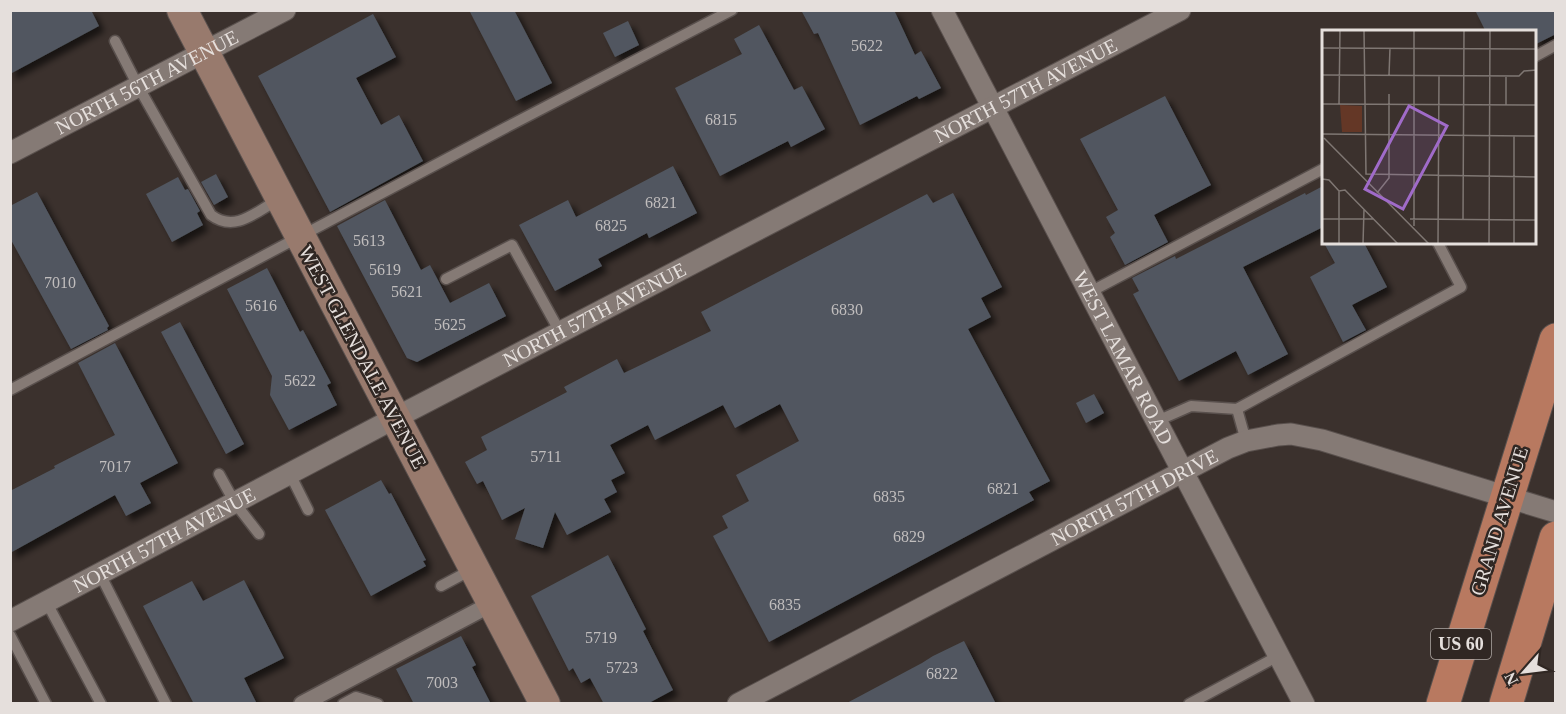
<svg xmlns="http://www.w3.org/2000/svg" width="1566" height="714" font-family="Georgia,serif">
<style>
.building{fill:#515760;filter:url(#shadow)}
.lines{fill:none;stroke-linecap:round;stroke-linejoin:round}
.service-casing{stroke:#59504d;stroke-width:13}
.pedestrian-casing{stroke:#59504d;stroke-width:19}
.minor-casing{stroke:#59504d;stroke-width:23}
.secondary-casing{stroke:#59504d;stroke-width:32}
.trunk-casing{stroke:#59504d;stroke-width:35}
.service{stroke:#857a75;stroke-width:10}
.pedestrian{stroke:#857a75;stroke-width:16}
.minor{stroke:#857a75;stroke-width:21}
.secondary{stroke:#987a6d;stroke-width:30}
.trunk{stroke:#b87960;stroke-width:33}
.labels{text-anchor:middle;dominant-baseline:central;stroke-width:5;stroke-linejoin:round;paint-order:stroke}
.number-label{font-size:16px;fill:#c0bdbd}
.shield{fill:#302723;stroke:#afa8a4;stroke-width:1.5}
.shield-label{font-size:18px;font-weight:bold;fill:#e5dfdc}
.street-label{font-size:20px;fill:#e5dfdc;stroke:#302723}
.inset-road{fill:none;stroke:#7f7773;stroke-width:1.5}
.view{fill:#a06bc9;fill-opacity:0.15;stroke:#a06bc9;stroke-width:3}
.inset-edge{fill:none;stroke:#e5dfdc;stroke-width:3}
</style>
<defs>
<filter id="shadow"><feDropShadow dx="5.5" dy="5.5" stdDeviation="3" flood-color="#0009"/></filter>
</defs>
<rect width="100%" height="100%" fill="#3b312d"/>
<g class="building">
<polygon points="10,10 91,10 99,26 10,74"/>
<polygon points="469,10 514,10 552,83 516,101"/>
<polygon points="801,10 894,10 915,55 921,51 941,88 919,99 917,96 860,125 818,33 814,34"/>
<polygon points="1475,10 1556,10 1556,34 1534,45 1534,32 1486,32"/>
<polygon points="373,14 396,57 356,78 381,125 399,115 423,161 330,212 258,76"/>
<polygon points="628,21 639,45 615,57 603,33"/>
<polygon points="759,25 794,90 802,86 825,129 791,147 788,141 720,176 675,88 742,54 734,39"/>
<polygon points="1165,96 1211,185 1154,215 1168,242 1125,265 1110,237 1115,233 1106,217 1118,210 1080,139"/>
<polygon points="673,166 697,213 649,238 647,233 598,259 602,266 555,291 519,225 568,200 576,217"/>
<polygon points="216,174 228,197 214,205 201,182"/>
<polygon points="178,177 185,190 188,189 200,211 197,213 203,225 172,242 146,194"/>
<polygon points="1323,186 1323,227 1243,267 1288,354 1248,375 1236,351 1179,381 1133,294 1139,291 1132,278 1175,256 1176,259 1305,193 1306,195"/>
<polygon points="37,192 109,326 107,328 108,330 71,349 10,238 10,206"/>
<polygon points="953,193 1002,287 981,298 991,317 968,329 1050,481 1029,492 1034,500 769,642 713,536 728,528 722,516 749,501 736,475 799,441 780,404 735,428 723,405 655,440 648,425 610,445 625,473 611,480 617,492 604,499 611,512 567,535 555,512 543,548 515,539 525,508 502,520 483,481 477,484 465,462 487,450 481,437 567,392 564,387 617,359 624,373 711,331 701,312 927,194 933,203"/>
<polygon points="385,200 421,270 430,265 450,303 489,283 506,316 417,362 407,358 337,226"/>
<polygon points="1324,243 1364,243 1387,287 1352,305 1366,330 1343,342 1310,277 1335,263"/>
<polygon points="267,268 300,332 303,330 331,383 327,385 337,405 289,430 270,395 272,376 227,289"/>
<polygon points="180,322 244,444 226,454 161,332"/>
<polygon points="115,343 178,463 140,483 151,503 126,516 115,495 10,553 10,491 55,468 54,466 115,435 78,363"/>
<polygon points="1094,394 1104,413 1086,423 1076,403"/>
<polygon points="381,480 389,494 391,493 426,560 423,561 426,566 371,596 325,510"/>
<polygon points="608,555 646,629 643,631 673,690 647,704 604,704 590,678 581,683 573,668 569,671 531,596"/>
<polygon points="244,580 284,658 244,678 257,704 194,704 143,606 192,581 203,601"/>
<polygon points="461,636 476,665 472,667 491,704 414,704 396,669"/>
<polygon points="964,641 996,704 845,704 922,663 933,656"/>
</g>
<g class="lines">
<defs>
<g id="service">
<path d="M 115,41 L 138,86 L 211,215 C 235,233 256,212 279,199"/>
<polyline points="1534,57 1556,45"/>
<polyline points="446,279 512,245 560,332"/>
<polyline points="1090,292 1323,169"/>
<polyline points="10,390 505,128 732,10"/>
<polyline points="1237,409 1246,441"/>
<polyline points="1157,421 1191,406 1237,409 1461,287 1438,243"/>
<polyline points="219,474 235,503 259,534"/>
<polyline points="290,474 308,510"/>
<polyline points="100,574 166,704"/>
<polyline points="441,586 471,570"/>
<polyline points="47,603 101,704"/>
<polyline points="10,635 46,704"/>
<polyline points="343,704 356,697 378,704"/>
<polyline points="1189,704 1280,655"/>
</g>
<polyline id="pedestrian" points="302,704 493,603"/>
<g id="minor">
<path id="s1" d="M 942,10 L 1304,704"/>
<path id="s2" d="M 10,153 L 285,10"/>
<path id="s3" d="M 10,621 L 395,418 L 1180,10"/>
<path id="s4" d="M 738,704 L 1228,448 L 1246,441 L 1278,435 L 1291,434 L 1322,440 L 1556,512"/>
</g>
<polyline id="secondary" points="182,10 545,704"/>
<g id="trunk">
<polyline points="1443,704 1556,340"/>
<polyline points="1506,704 1556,538"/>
</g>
</defs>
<use href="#service" class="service-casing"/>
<use href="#pedestrian" class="pedestrian-casing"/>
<use href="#minor" class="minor-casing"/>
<use href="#secondary" class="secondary-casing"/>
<use href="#trunk" class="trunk-casing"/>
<use href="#service" class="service"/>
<use href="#pedestrian" class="pedestrian"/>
<use href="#minor" class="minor"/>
<use href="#secondary" class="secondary"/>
<use href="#trunk" class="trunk"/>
</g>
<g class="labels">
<g class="number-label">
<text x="867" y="45">5622</text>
<text x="721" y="119">6815</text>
<text x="661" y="202">6821</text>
<text x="611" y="225">6825</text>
<text x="369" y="240">5613</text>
<text x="385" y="269">5619</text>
<text x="60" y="282">7010</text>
<text x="407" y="291">5621</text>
<text x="261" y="305">5616</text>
<text x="847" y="309">6830</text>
<text x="450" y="324">5625</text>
<text x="300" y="380">5622</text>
<text x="546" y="456">5711</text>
<text x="115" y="466">7017</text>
<text x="1003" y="488">6821</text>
<text x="889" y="496">6835</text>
<text x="909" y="536">6829</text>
<text x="785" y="604">6835</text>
<text x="601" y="637">5719</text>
<text x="622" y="667">5723</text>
<text x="942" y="673">6822</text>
<text x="442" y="682">7003</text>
</g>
<rect class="shield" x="1431" y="629" width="60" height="30" rx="4.5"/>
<g class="shield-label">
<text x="1461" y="644">US 60</text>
</g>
<g class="street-label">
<text stroke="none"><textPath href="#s2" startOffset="154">NORTH 56TH AVENUE</textPath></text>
<text stroke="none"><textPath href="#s3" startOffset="1146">NORTH 57TH AVENUE</textPath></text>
<text stroke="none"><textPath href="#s3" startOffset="660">NORTH 57TH AVENUE</textPath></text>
<text transform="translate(363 357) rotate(62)">WEST GLENDALE AVENUE</text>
<text stroke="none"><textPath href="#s1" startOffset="392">WEST LAMAR ROAD</textPath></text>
<text stroke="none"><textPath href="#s4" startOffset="447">NORTH 57TH DRIVE</textPath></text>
<text transform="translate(1499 521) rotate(-73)">GRAND AVENUE</text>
<text stroke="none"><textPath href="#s3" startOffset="174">NORTH 57TH AVENUE</textPath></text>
</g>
</g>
<g transform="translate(1322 30)">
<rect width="214" height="214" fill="#3b312d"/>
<path d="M 18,75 L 40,76 L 40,102 L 20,102 Z" fill="#643726"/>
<path class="inset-road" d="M 42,0 L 44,144 L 215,147M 92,0 L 92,196M 0,18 L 215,19M 0,45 L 197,46 L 202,41 L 215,40M 67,45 L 68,18M 0,74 L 215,75M 17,74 L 18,0M 184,75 L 184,47M 0,104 L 215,106M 2,108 L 107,214M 0,149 L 7,150 L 17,161 L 23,160 L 76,214M 55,163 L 67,148 L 67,64M 0,189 L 52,189M 88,189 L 215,190M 141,190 L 142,0M 17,214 L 17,161M 41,214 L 42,179M 116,214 L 117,46M 167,214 L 168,0M 192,214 L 192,106"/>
<path class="view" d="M 87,76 L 125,96 L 81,179 L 43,159 Z"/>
<rect width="214" height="214" class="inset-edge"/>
</g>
<rect width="1566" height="714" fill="none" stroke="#e5dfdc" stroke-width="24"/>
<g transform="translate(1524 672) rotate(242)" stroke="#302723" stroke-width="4.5" paint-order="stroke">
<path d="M0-4.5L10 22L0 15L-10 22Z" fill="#e5dfdc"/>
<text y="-9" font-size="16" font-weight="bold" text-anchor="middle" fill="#e5dfdc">N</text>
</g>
</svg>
